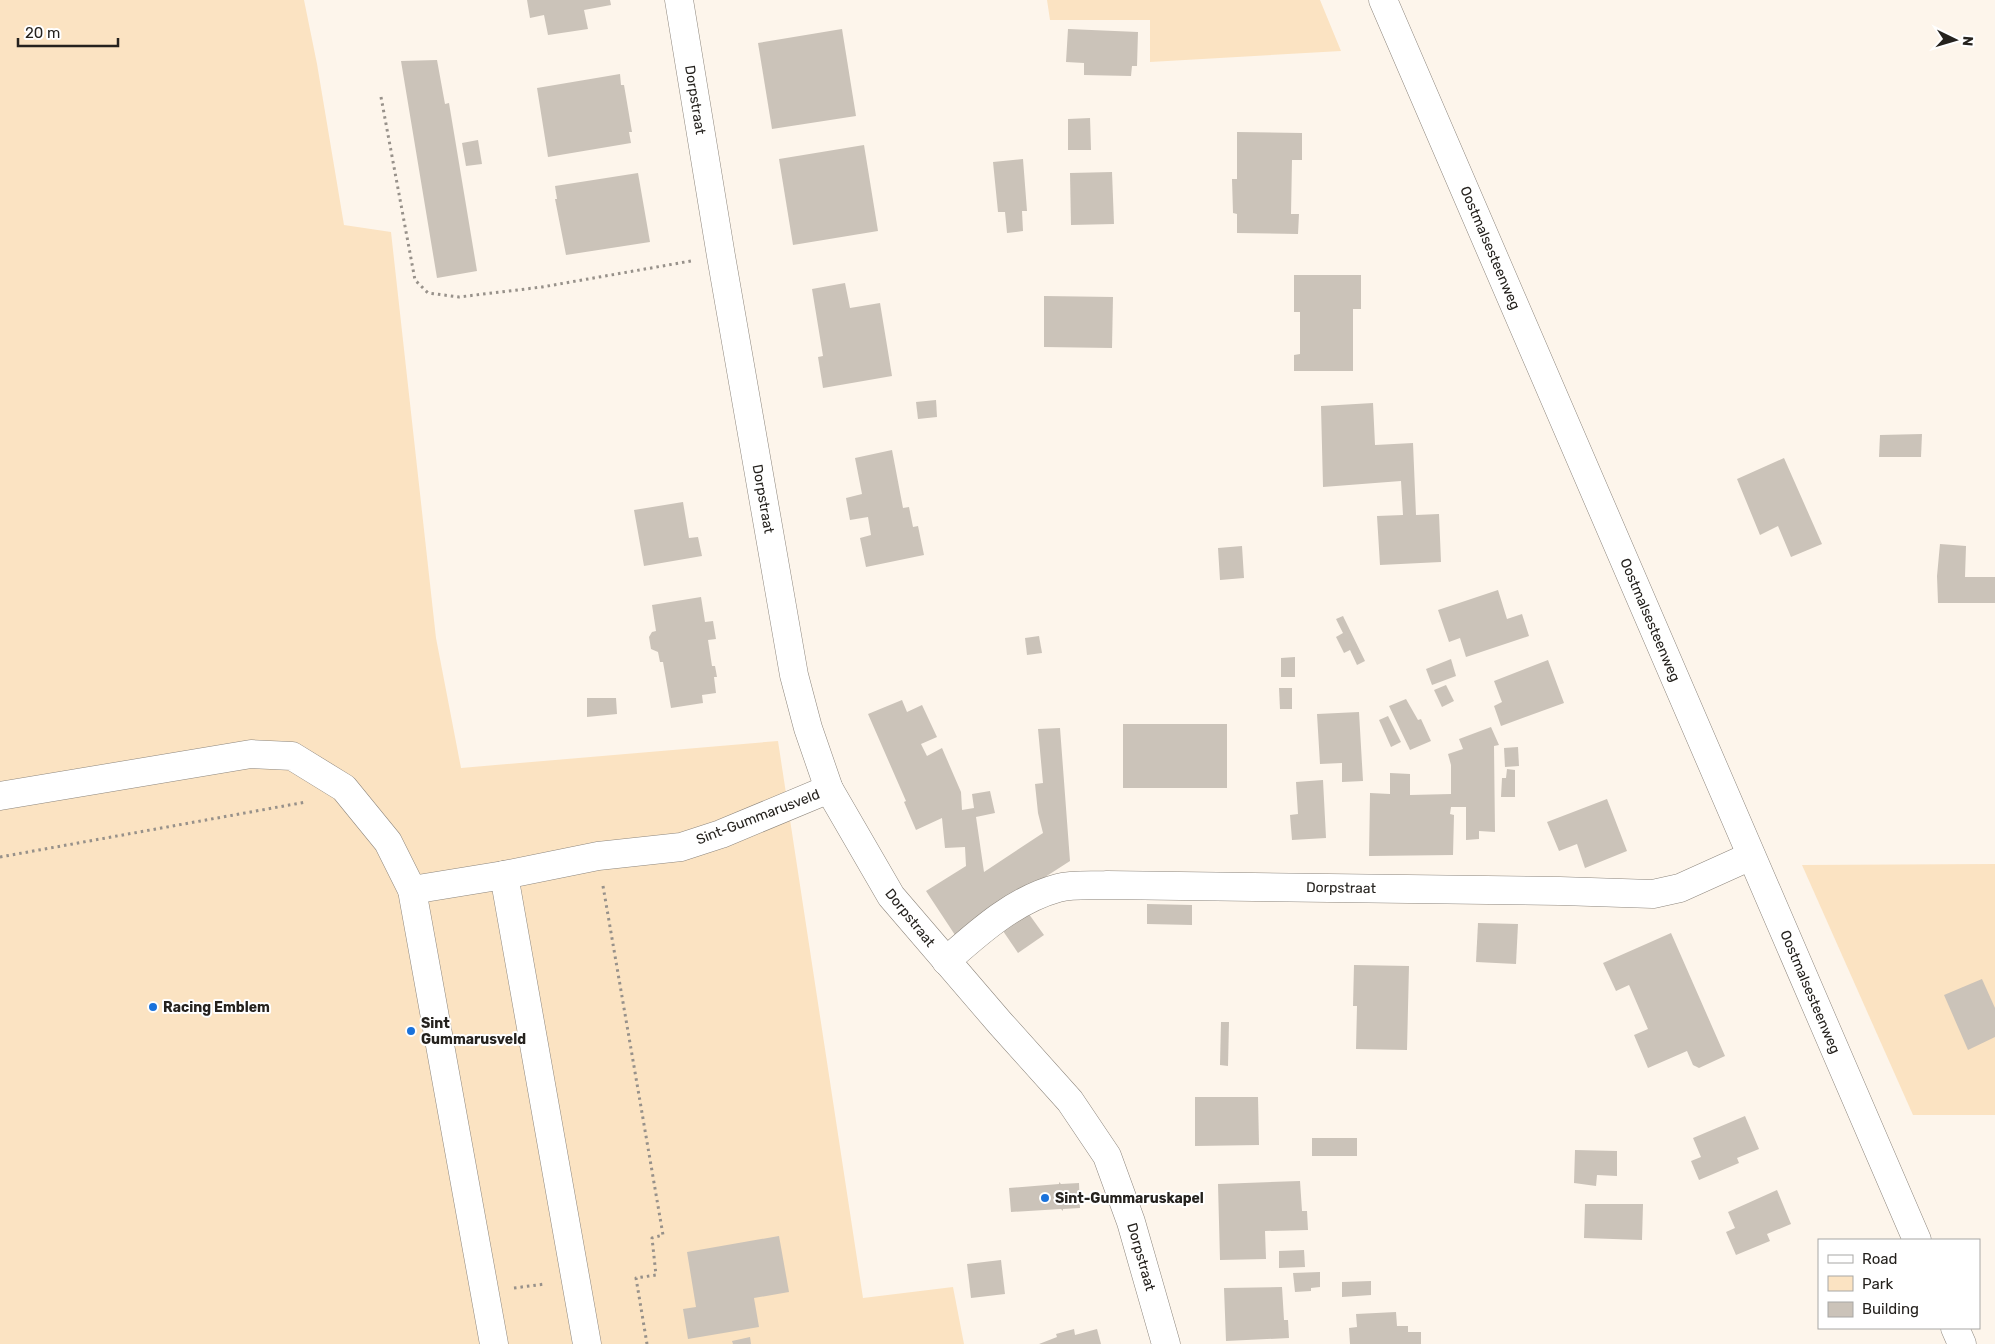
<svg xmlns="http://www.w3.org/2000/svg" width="1995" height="1344" font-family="Rubik,sans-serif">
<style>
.green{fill:#fbe3c2}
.building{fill:#cbc3b9}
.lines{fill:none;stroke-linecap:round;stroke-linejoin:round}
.minor-casing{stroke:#8d867d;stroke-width:29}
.major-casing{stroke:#8d867d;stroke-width:29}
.path{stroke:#97918a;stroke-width:3;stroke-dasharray:2.5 4;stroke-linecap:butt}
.minor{stroke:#fff;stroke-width:28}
.major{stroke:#fff;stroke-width:28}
.poi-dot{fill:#1972db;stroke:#fff;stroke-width:2}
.labels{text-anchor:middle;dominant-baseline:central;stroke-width:4;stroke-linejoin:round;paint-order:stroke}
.street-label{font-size:14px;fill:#25221e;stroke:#fff}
.poi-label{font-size:14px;font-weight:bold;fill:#25221e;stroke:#fff;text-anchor:start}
</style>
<rect width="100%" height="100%" fill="#fdf5eb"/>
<g class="green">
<polygon points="0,0 304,0 317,64 344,225 391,232 436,638 461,768 778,741 863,1298 953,1287 964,1344 0,1344"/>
<polygon points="1047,0 1320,0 1341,51 1150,62 1150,20 1050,20"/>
<polygon points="1995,864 1995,1115 1913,1115 1802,865"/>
</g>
<g class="building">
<polygon points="527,0 610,0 611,5 584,10 588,29 548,35 544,15 530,18"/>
<polygon points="842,29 856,116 772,129 758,43"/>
<polygon points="1068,29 1138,32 1137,66 1132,66 1131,76 1084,75 1084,63 1066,62"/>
<polygon points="437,60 445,104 449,103 477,271 437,278 401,61"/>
<polygon points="620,74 621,85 624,85 632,132 629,132 631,143 548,157 537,88"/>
<polygon points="1090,118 1091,150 1068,150 1068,119"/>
<polygon points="1237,132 1302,133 1302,160 1292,160 1291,214 1299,214 1298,234 1237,233 1237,214 1233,213 1232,179 1237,179"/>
<polygon points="478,140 482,164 466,166 462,143"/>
<polygon points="864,145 878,231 793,245 779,159"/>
<polygon points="1023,159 1027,211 1022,211 1023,231 1007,233 1005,212 998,212 993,162"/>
<polygon points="1112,172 1114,224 1071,225 1070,173"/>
<polygon points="638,173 650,242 566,255 555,199 557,199 555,186"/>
<polygon points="1294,275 1361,275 1361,309 1353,309 1353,371 1294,371 1294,355 1300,354 1300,312 1294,312"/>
<polygon points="845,283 850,308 880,303 892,376 823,388 818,357 823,356 812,289"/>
<polygon points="1044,296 1113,297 1112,348 1044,347"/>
<polygon points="936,400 937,417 918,419 916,402"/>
<polygon points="1373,403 1375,445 1413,443 1416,515 1439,514 1441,562 1380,565 1377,516 1403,515 1401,481 1323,487 1321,406"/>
<polygon points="1922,434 1921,457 1879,457 1880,435"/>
<polygon points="892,450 903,508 909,507 913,527 918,526 924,555 866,567 860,538 871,535 868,517 850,520 846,498 862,494 855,458"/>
<polygon points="1784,458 1822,544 1791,557 1778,526 1760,535 1737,479"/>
<polygon points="683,502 689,538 698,537 702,556 644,566 634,510"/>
<polygon points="1940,544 1966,546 1965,577 1995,577 1995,603 1938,603 1937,576"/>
<polygon points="1242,546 1244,578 1220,580 1218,548"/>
<polygon points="1498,590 1507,619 1522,614 1529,636 1466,657 1460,638 1449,642 1438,610"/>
<polygon points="701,597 705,622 713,621 716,639 708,640 712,666 715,666 717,677 714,677 716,693 702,695 703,703 671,708 663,662 660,662 658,652 651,649 649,637 652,632 656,631 652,605"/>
<polygon points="1343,616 1365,661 1357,665 1350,650 1344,653 1336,637 1343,633 1336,619"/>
<polygon points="1039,636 1042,653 1027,655 1025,638"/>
<polygon points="1295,657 1295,677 1281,677 1281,658"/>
<polygon points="1451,659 1456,676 1432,685 1426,669"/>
<polygon points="1548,660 1564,703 1501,726 1494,706 1502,702 1494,681"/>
<polygon points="1446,685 1454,701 1442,707 1434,690"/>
<polygon points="1279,688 1292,688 1292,709 1280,709"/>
<polygon points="587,698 616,698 617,714 587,717"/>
<polygon points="1406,699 1418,720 1421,719 1431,741 1410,750 1389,706"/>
<polygon points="902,700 907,712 922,705 937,737 921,744 927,756 942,748 961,792 962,810 974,808 972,794 990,791 995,813 976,817 984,872 1043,833 1038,813 1035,784 1043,783 1038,729 1060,728 1070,861 955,935 926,891 966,866 965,847 945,848 942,818 916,830 904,802 906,801 868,714"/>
<polygon points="1359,712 1363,781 1342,782 1342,763 1320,764 1317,714"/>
<polygon points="1388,716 1401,742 1391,747 1379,720"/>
<rect x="1123" y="724" width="104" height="64"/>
<polygon points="1491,727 1499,745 1494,746 1495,832 1479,831 1479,839 1466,840 1466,807 1451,807 1450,814 1454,815 1453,855 1369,856 1370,793 1390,794 1390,773 1410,774 1410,795 1451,794 1451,765 1448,754 1463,749 1459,739"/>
<polygon points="1518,747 1519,766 1505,767 1504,748"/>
<polygon points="1507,769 1515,770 1515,797 1501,797 1502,778 1506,778"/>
<polygon points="1323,780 1326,838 1292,840 1290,815 1298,814 1296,782"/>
<polygon points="1607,799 1627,851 1585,868 1577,844 1559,851 1547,822"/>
<polygon points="1147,904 1192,905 1192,925 1147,924"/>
<polygon points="1026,910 1044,935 1018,953 1001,928"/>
<polygon points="1478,923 1518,924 1516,964 1476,962"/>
<polygon points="1671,933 1725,1056 1699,1068 1693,1065 1687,1051 1648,1068 1634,1035 1648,1029 1629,985 1616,991 1603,963"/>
<polygon points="1354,965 1409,966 1407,1050 1356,1049 1357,1006 1353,1006"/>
<polygon points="1982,979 1995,1008 1995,1037 1968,1050 1944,995"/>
<polygon points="1221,1022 1229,1022 1228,1066 1220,1065"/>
<polygon points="1195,1097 1258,1097 1259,1145 1195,1146"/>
<polygon points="1745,1116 1759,1149 1737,1158 1739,1163 1699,1180 1691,1161 1701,1157 1693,1138"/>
<rect x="1312" y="1138" width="45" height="18"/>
<polygon points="1575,1150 1617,1151 1617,1176 1597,1175 1596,1186 1574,1183"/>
<polygon points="1300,1181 1302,1211 1307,1211 1308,1230 1265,1231 1266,1259 1220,1260 1218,1184"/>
<polygon points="1059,1182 1061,1184 1079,1183 1080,1208 1063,1209 1063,1211 1061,1209 1011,1212 1009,1188 1059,1184"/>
<polygon points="1777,1190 1791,1224 1767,1234 1770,1241 1736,1255 1726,1232 1735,1228 1728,1212"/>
<polygon points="1585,1204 1643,1204 1642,1240 1584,1238"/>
<polygon points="779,1236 789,1292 754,1298 759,1327 688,1339 683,1309 696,1307 687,1252"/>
<polygon points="1304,1250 1305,1267 1279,1268 1279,1251"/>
<polygon points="1001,1260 1005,1294 971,1298 967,1264"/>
<polygon points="1320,1272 1320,1287 1311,1288 1311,1291 1295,1292 1293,1273"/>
<polygon points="1371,1281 1371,1295 1342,1297 1342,1282"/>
<polygon points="1282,1287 1284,1320 1288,1320 1289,1338 1226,1341 1224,1288"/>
<polygon points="1396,1312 1397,1326 1408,1326 1408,1332 1421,1332 1421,1344 1350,1344 1349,1328 1357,1327 1356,1314"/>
<polygon points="1074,1329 1075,1335 1097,1329 1101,1344 1039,1344 1057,1337 1056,1334"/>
<polygon points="750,1337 751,1344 733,1344 732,1341"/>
</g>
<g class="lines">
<defs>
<g id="minor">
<polyline points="679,0 721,256 794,675 808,728 829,789 891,896 1000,1023 1070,1101 1107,1156 1131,1222 1166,1344"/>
<polyline points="0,796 251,754 292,756 344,788 388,842 412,890 494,1344"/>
<polyline points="504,875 598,856 681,847 721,834 829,789"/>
<polyline points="412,890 504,875 587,1344"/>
<path d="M 946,961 C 979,932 1014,900 1058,888 C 1073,884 1092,886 1107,885 L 1560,891 L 1653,894 L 1680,888 L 1751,856"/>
</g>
<g id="major">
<polyline points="1383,0 1917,1240"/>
<polyline points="1955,1328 1962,1344"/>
</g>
</defs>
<use href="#minor" class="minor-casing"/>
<use href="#major" class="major-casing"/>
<g class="path">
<polyline points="381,97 415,280 428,293 459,297 542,287 691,261"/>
<polyline points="0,857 306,802"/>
<polyline points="603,886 663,1235 652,1238 656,1275 636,1278 647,1344"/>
<polyline points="514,1288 545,1284"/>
</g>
<use href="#minor" class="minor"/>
<use href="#major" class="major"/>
</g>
<g class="poi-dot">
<circle cx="153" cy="1007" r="5"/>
<circle cx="411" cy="1031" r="5"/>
<circle cx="1045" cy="1198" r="5"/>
</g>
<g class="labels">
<g class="street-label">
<text transform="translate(695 100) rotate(81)">Dorpstraat</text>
<text transform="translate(1490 248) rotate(67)">Oostmalsesteenweg</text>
<text transform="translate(763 499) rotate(80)">Dorpstraat</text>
<text transform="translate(1650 620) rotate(67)">Oostmalsesteenweg</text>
<text transform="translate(758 817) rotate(-21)">Sint-Gummarusveld</text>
<text transform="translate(1341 888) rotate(1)">Dorpstraat</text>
<text transform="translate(910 918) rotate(51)">Dorpstraat</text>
<text transform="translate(1810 992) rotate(67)">Oostmalsesteenweg</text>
<text transform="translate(1141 1257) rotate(74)">Dorpstraat</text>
</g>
<g class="poi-label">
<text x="163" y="1007">Racing Emblem</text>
<text x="421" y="1023">Sint<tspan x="421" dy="16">Gummarusveld</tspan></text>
<text x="1055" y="1198">Sint-Gummaruskapel</text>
</g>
</g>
<rect x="1818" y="1239" width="162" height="90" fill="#ffffff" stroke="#a8a7a5"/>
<rect x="1828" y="1255" width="25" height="8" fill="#ffffff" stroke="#a8a7a5"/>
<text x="1862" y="1264" font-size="15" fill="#25221e">Road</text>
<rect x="1828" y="1276" width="25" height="15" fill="#fbe3c2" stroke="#a8a7a5"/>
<text x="1862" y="1289" font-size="15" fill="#25221e">Park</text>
<rect x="1828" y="1302" width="25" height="15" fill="#cbc3b9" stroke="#a8a7a5"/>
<text x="1862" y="1314" font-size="15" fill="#25221e">Building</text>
<g transform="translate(1955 40) rotate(95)" stroke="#ffffff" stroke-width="4" paint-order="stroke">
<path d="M0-4L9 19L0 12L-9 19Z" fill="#25221e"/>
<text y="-8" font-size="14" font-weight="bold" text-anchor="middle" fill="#25221e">N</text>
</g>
<path d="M18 38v8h100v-8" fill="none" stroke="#25221e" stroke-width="2.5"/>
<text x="25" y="38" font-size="15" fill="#25221e" stroke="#ffffff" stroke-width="4" paint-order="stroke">20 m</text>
</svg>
